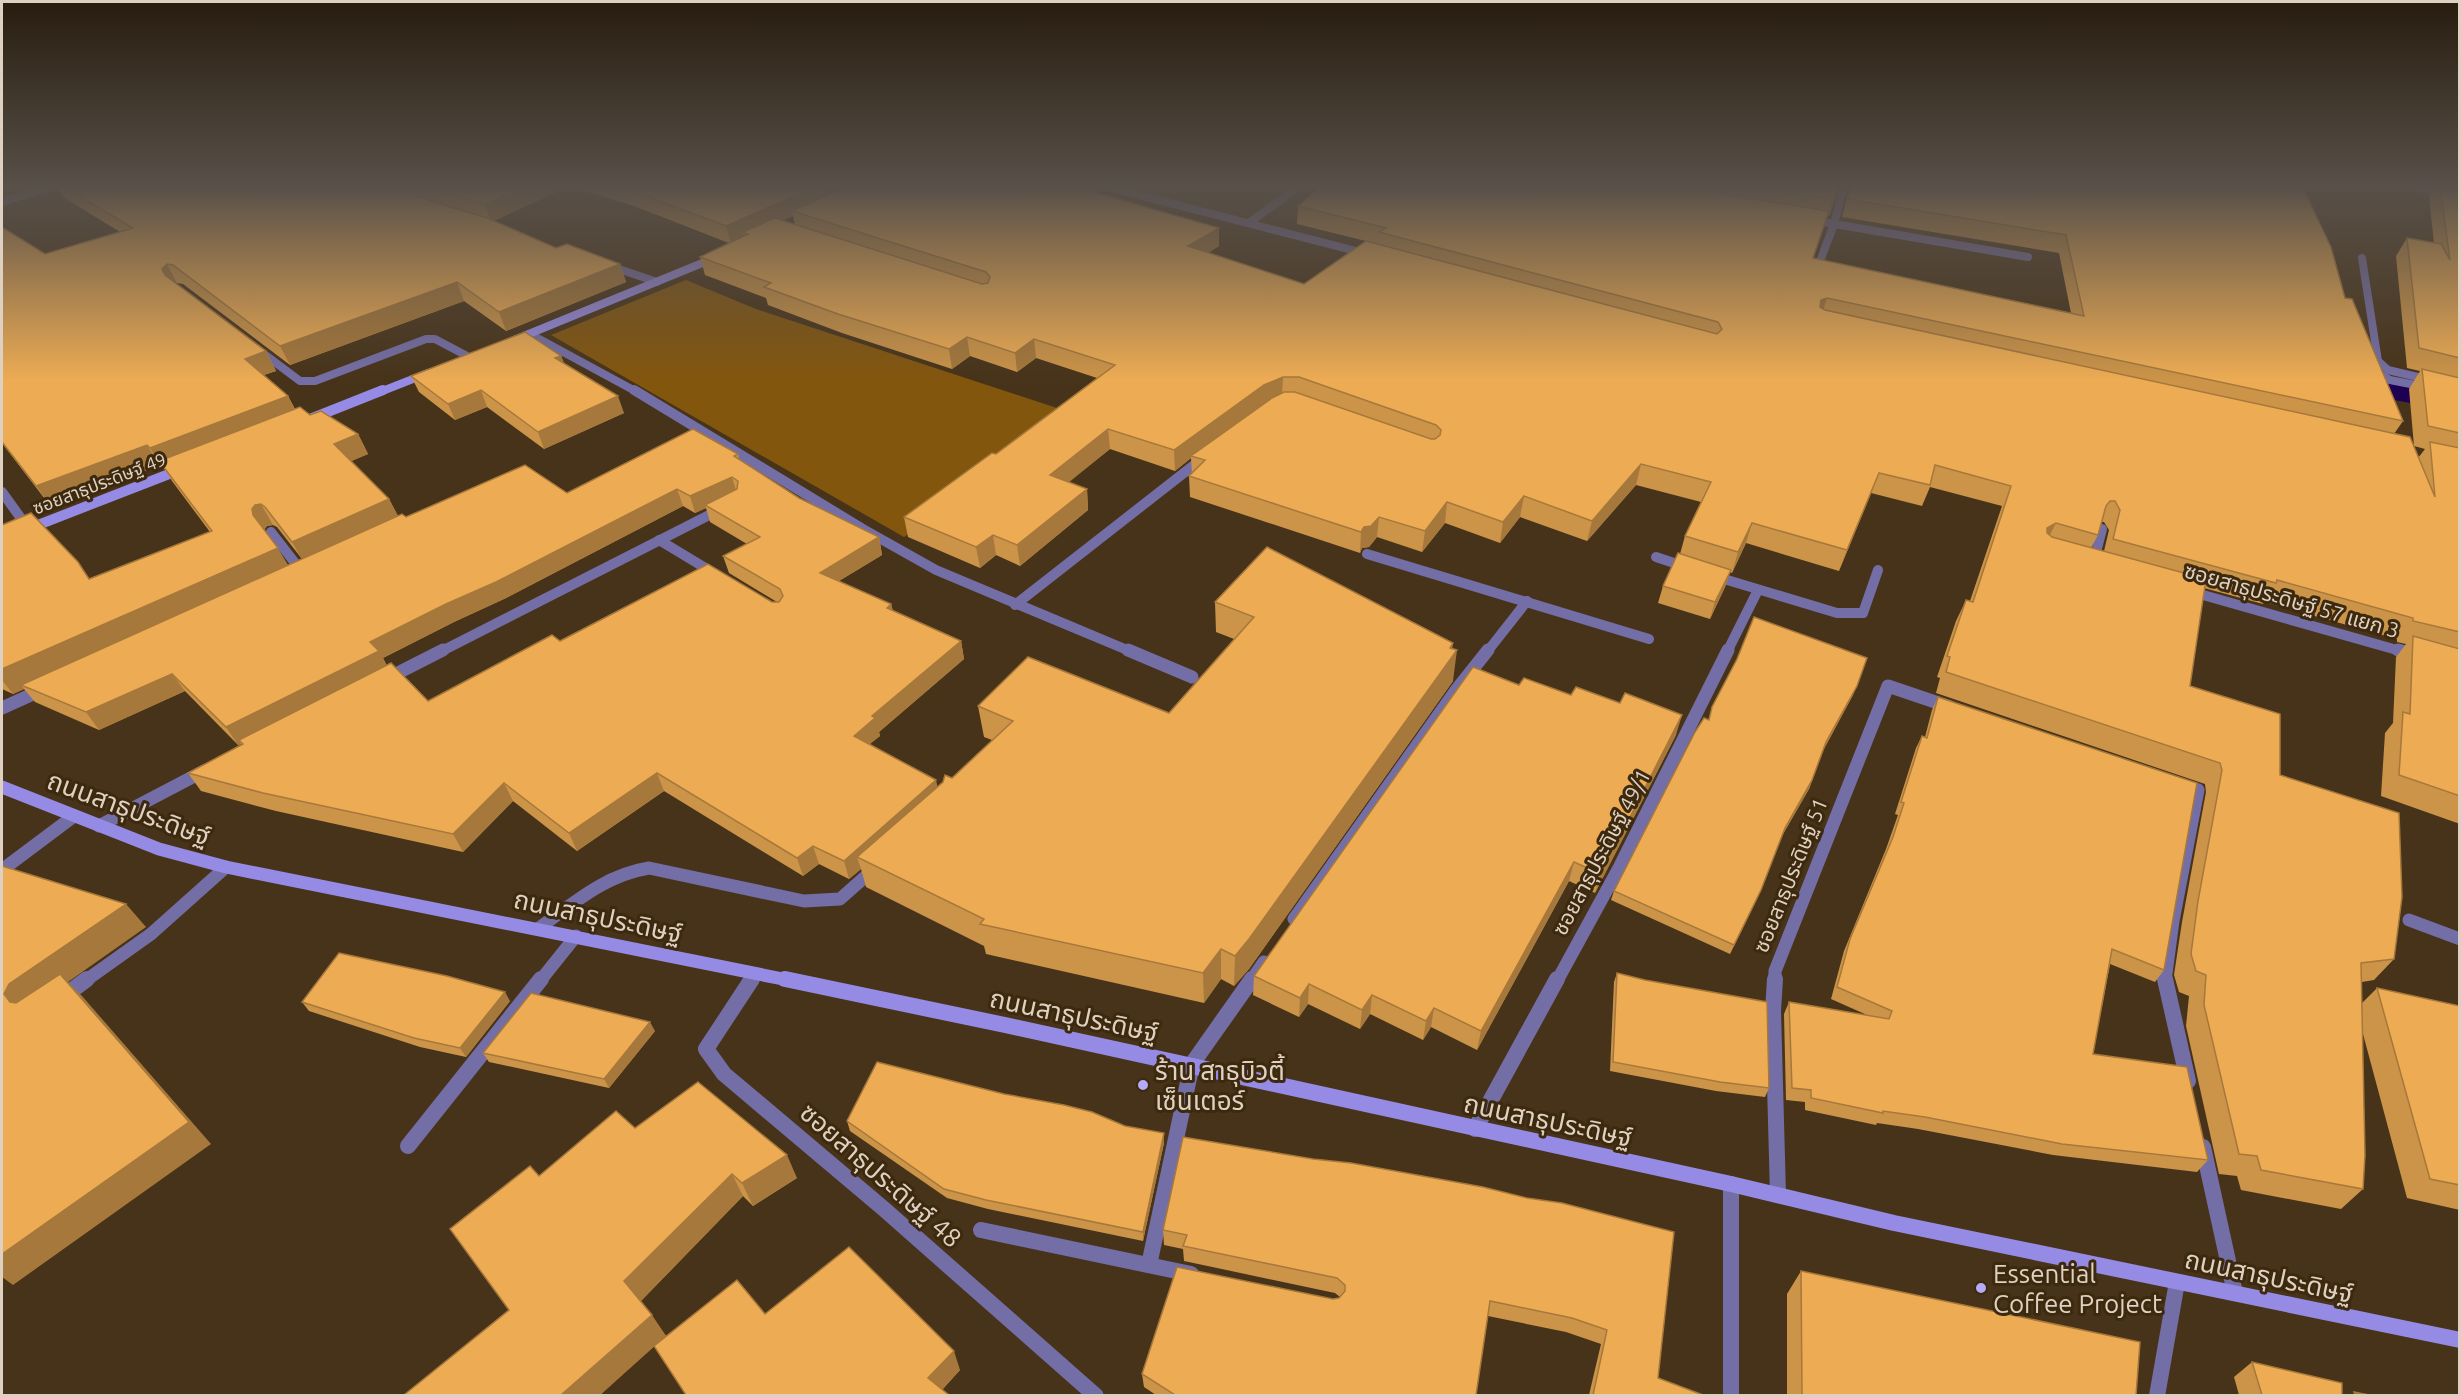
<svg xmlns="http://www.w3.org/2000/svg" width="2461" height="1397" font-family="Ubuntu,'Noto Sans Thai',sans-serif">
<style>
.green{fill:#83560e}
.lines{fill:none;stroke-linecap:round;stroke-linejoin:round}
.canal{fill:#1e0052;fill-rule:evenodd}
.lane-far3{stroke:#746ea6;stroke-width:8}
.lane-far2{stroke:#746ea6;stroke-width:10}
.lane-far1{stroke:#746ea6;stroke-width:13}
.lane{stroke:#746ea6;stroke-width:16}
.street-far3{stroke:#746ea6;stroke-width:8}
.street-far2{stroke:#746ea6;stroke-width:10}
.street-far1{stroke:#746ea6;stroke-width:13}
.street{stroke:#746ea6;stroke-width:16}
.secondary-far3{stroke:#968be4;stroke-width:8}
.secondary-far2{stroke:#968be4;stroke-width:10}
.secondary-far1{stroke:#968be4;stroke-width:13}
.secondary{stroke:#968be4;stroke-width:16}
.wall{fill:#cc9448;fill-rule:evenodd}
.shaded-wall{fill:#a6783b}
.building{fill:#edac54;stroke:#a6783b;stroke-width:1.5}
.poi-dot{fill:#b4acf9;stroke:#3d290e;stroke-width:2}
.labels{text-anchor:middle;dominant-baseline:central;stroke-width:6;stroke-linejoin:round;paint-order:stroke}
.far-street-label{font-size:18px;fill:#ded1c2;stroke:#3d290e}
.street-label{font-size:21px;fill:#ded1c2;stroke:#3d290e}
.near-street-label{font-size:26px;fill:#ded1c2;stroke:#3d290e}
.near-poi-label{font-size:26px;fill:#ded1c2;stroke:#3d290e;text-anchor:start}
</style>
<rect width="100%" height="100%" fill="#473319"/>
<polygon class="green" points="686,280 756,309 1078,415 904,537 551,335"/>
<g class="lines">
<polygon class="canal" points="2329,369 2460,392 2460,412 2317,386 2312,379 2317,372"/>
<g class="lane-far3">
<polyline points="1127,192 1136,186"/>
<polyline points="2,202 52,186"/>
<polyline points="1250,222 1300,186"/>
<polyline points="2362,258 2378,361 2388,370 2460,387"/>
</g>
<g class="lane-far2">
<polyline points="2,492 28,528"/>
<polyline points="1367,554 1649,639"/>
<polyline points="1487,652 1527,601"/>
</g>
<g class="lane-far1">
<polyline points="2,870 74,816"/>
<polyline points="1294,919 1457,689 1488,650"/>
<path d="M 539,928 C 574,903 605,875 649,868 L 804,901 L 840,899 L 874,869"/>
<polyline points="85,981 151,934 226,867"/>
<polyline points="540,981 576,936"/>
<polyline points="1251,981 1264,962"/>
</g>
<g class="lane">
<polyline points="63,997 87,979"/>
<polyline points="1192,1064 1252,979"/>
<polyline points="408,1146 541,979"/>
<polyline points="1731,1184 1731,1396"/>
</g>
<g class="street-far3">
<polyline points="1104,186 1368,254"/>
<polyline points="2407,186 2460,196"/>
<polyline points="1811,220 2028,257"/>
<polyline points="1819,264 1834,224 1844,186"/>
<polyline points="607,265 657,282"/>
<polyline points="530,334 637,392"/>
<polyline points="256,348 300,381 315,381 426,339 435,339 469,357"/>
<polyline points="2373,370 2390,380 2426,387"/>
</g>
<g class="street-far2">
<polyline points="634,390 863,529 936,570 1132,652"/>
<polyline points="271,532 302,572"/>
<polyline points="659,540 717,575"/>
<polyline points="1656,557 1689,568"/>
<polyline points="2093,564 2102,529"/>
<polyline points="1714,576 1837,613 1863,613 1878,570"/>
<polyline points="2189,591 2404,652"/>
<polyline points="1015,605 1203,458"/>
<polyline points="440,652 721,509"/>
<polyline points="1727,652 1758,590"/>
</g>
<g class="street-far1">
<polyline points="1128,650 1192,677"/>
<polyline points="2398,650 2415,655"/>
<polyline points="386,679 443,650"/>
<polyline points="2,708 44,689"/>
<polyline points="99,826 204,771"/>
<polyline points="2409,920 2460,939"/>
<polyline points="751,981 756,974"/>
<polyline points="1557,981 1620,866 1728,650"/>
<polyline points="1775,981 1775,971 1888,686 1950,707"/>
<polyline points="2165,981 2173,921 2198,790 2183,785"/>
</g>
<g class="street">
<polyline points="752,979 706,1049 724,1074 884,1209 1096,1396"/>
<polyline points="1775,979 1773,1011 1778,1195"/>
<polyline points="2165,979 2188,1081"/>
<polyline points="1475,1129 1557,979"/>
<polyline points="2203,1147 2235,1293"/>
<polyline points="981,1230 1191,1274"/>
<polyline points="1149,1265 1192,1064"/>
<polyline points="2157,1396 2177,1282"/>
</g>
<g class="secondary-far3">
<polyline points="514,340 717,257"/>
<polyline points="380,392 428,373"/>
</g>
<g class="secondary-far2">
<polyline points="310,419 383,390"/>
<polyline points="2,539 182,469"/>
</g>
<polyline class="secondary-far1" points="2,787 159,849 226,867 793,981"/>
<polyline class="secondary" points="785,979 1005,1025 1731,1184 1894,1223 2460,1340"/>
</g>
<g class="wall">
<path d="M 56,186 L 384,186 L 389,187 L 389,186 L 830,186 L 831,193 L 843,188 L 833,186 L 1099,186 L 1099,190 L 1096,192 L 1219,246 L 1208,253 L 1304,284 L 1378,244 L 1297,224 L 1298,206 L 1322,186 L 1838,186 L 1830,215 L 1827,217 L 1813,258 L 2071,313 L 2059,253 L 1842,217 L 1850,186 L 2302,186 L 2345,298 L 2403,421 L 2394,434 L 2418,458 L 2425,449 L 2414,446 L 2409,389 L 2420,371 L 2407,368 L 2396,256 L 2407,238 L 2434,243 L 2429,197 L 2436,186 L 2460,186 L 2460,824 L 2381,796 L 2385,733 L 2393,723 L 2396,657 L 2406,644 L 2397,642 L 2397,639 L 2264,602 L 2263,604 L 2204,588 L 2190,686 L 2280,775 L 2394,959 L 2374,980 L 2362,982 L 2362,1003 L 2377,988 L 2460,1006 L 2460,1210 L 2407,1198 L 2363,1034 L 2363,1189 L 2341,1209 L 2241,1190 L 2237,1176 L 2219,1174 L 2186,1026 L 2189,996 L 2179,992 L 2174,975 L 2182,922 L 2206,792 L 2205,784 L 1936,693 L 1940,678 L 1937,677 L 1956,621 L 1966,600 L 1970,601 L 2002,506 L 1930,487 L 1922,506 L 1871,493 L 1839,571 L 1746,543 L 1732,573 L 1730,572 L 1725,587 L 1710,619 L 1658,603 L 1663,586 L 1680,554 L 1685,536 L 1701,502 L 1636,485 L 1587,541 L 1520,517 L 1500,543 L 1445,523 L 1422,552 L 1377,537 L 1369,547 L 1362,548 L 1360,553 L 1190,497 L 1189,476 L 1192,474 L 1191,458 L 1175,471 L 1110,449 L 1068,482 L 1087,489 L 1088,510 L 1020,566 L 996,555 L 980,568 L 908,537 L 904,517 L 996,454 L 1097,378 L 1036,358 L 1017,372 L 970,356 L 952,369 L 842,333 L 768,305 L 766,298 L 705,275 L 700,257 L 729,243 L 634,206 L 569,186 L 494,221 L 556,248 L 620,264 L 626,282 L 506,331 L 464,301 L 290,365 L 183,284 L 177,283 L 176,284 L 266,351 L 276,371 L 264,375 L 288,396 L 295,409 L 358,434 L 368,454 L 351,461 L 389,499 L 398,516 L 406,517 L 567,493 L 738,454 L 739,459 L 799,498 L 879,537 L 882,555 L 839,581 L 891,604 L 893,611 L 961,641 L 964,659 L 879,732 L 880,736 L 869,744 L 937,787 L 952,778 L 992,740 L 984,737 L 978,706 L 1169,713 L 1234,639 L 1216,632 L 1215,602 L 1453,649 L 1453,681 L 1249,969 L 1234,986 L 1221,979 L 1204,1003 L 986,954 L 984,946 L 866,887 L 861,869 L 849,879 L 819,864 L 803,876 L 664,791 L 577,851 L 513,801 L 463,852 L 276,811 L 201,791 L 188,773 L 242,744 L 241,744 L 238,745 L 185,691 L 99,730 L 35,702 L 24,689 L 13,694 L 2,689 L 2,525 L 90,579 L 210,532 L 172,481 L 164,468 L 162,469 L 160,465 L 51,507 L 2,443 L 2,227 L 45,254 L 120,232 L 63,197 ZM 793,216 L 795,225 L 782,221 ZM 683,506 L 695,513 L 706,508 L 710,522 L 747,544 L 723,556 L 729,573 L 777,602 L 772,602 L 560,641 L 428,701 L 387,666 L 383,658 L 454,622 L 504,599 ZM 2102,522 L 2104,522 L 2109,530 L 2104,551 L 2091,548 L 2098,535 ZM 273,525 L 277,527 L 302,559 L 288,565 L 264,530 L 267,526 Z"/>
<polygon points="561,356 564,363 624,413 544,449 487,407 455,420 419,392 411,376"/>
<polygon points="1519,685 1676,735 1595,893 1569,881 1477,1050 1431,1027 1423,1040 1370,1014 1360,1029 1308,1004 1299,1017 1253,995 1254,976"/>
<polygon points="1853,695 1824,749 1809,789 1782,836 1757,899 1730,954 1611,900 1614,891 1708,720"/>
<polygon points="1938,697 2164,970 2155,982 2110,964 2093,1054 2208,1160 2197,1172 2053,1155 1918,1129 1877,1123 1876,1125 1805,1110 1805,1102 1786,1100 1784,1014 1789,1002 1867,1015 1831,999 1844,951 1886,849 1898,815 1895,814 1916,748 1922,736 1925,737 1932,710"/>
<polygon points="1617,973 1769,1088 1765,1097 1716,1091 1610,1071 1614,982"/>
<polygon points="510,1001 466,1057 420,1047 309,1011 302,1002"/>
<polygon points="655,1031 609,1088 489,1062 483,1053"/>
<polygon points="847,1121 1125,1126 1164,1133 1164,1143 1143,1241 988,1209 947,1198 850,1131"/>
<polygon points="635,1128 797,1178 753,1206 743,1196 641,1301 666,1336 660,1340 765,1314 960,1370 942,1390 654,1346 600,1395 509,1310 539,1176"/>
<polygon points="1483,1187 1658,1378 1703,1395 1589,1395 1601,1344 1566,1332 1488,1316 1476,1395 1156,1395 1144,1387 1142,1374 1339,1298 1340,1297 1335,1293 1184,1261 1183,1249 1164,1245 1163,1230"/>
<polygon points="1801,1271 2136,1395 1787,1395 1787,1294"/>
<polygon points="2252,1362 2342,1395 2239,1395 2234,1377"/>
</g>
<g class="shaded-wall">
<polygon points="526,186 569,186 491,222 485,204"/>
<polygon points="817,186 830,186 832,198 792,211 793,216 749,235 748,234 743,232 744,237 731,244 726,226"/>
<polygon points="1078,186 1099,186 1099,190 1083,200"/>
<polygon points="1835,197 1830,215 1827,217 1833,199"/>
<polygon points="1219,228 1219,246 1188,265 1188,246"/>
<polygon points="167,264 177,283 173,288 165,275 162,269"/>
<polygon points="620,264 626,282 506,331 499,312"/>
<polygon points="457,282 464,301 290,365 280,346"/>
<polygon points="1827,298 1821,317 1815,319 1821,300"/>
<polygon points="967,337 970,356 952,369 949,349"/>
<polygon points="1034,339 1036,358 1017,372 1015,353"/>
<polygon points="266,351 276,371 255,378 245,359"/>
<polygon points="561,356 567,372 555,358"/>
<polygon points="1283,377 1282,396 1191,456 1191,458 1175,471 1174,450 1264,385"/>
<polygon points="481,390 487,407 455,420 448,404"/>
<polygon points="288,396 298,416 159,461 164,468 162,469 150,448"/>
<polygon points="618,396 624,413 544,449 538,432"/>
<polygon points="1108,429 1110,449 1052,496 1050,475"/>
<polygon points="358,434 368,454 345,464 334,444"/>
<polygon points="147,445 160,465 51,507 36,486"/>
<polygon points="1641,464 1636,485 1587,541 1592,521"/>
<polygon points="1879,473 1871,493 1839,571 1847,550"/>
<polygon points="732,477 737,494 705,505 706,508 695,513 690,496"/>
<polygon points="677,489 683,506 504,599 454,622 383,658 388,668 239,740 241,744 238,745 226,727 370,642"/>
<polygon points="1087,489 1088,510 1020,566 1017,545"/>
<polygon points="1524,496 1520,517 1500,543 1503,522"/>
<polygon points="389,499 400,520 304,563 292,542"/>
<polygon points="1447,502 1445,523 1422,552 1425,531"/>
<polygon points="261,504 273,525 267,526 264,530 253,515 252,509 255,505"/>
<polygon points="1379,517 1377,537 1369,547 1362,548 1360,553 1361,532 1364,527"/>
<polygon points="1752,523 1746,543 1732,573 1738,552"/>
<polygon points="2056,523 2045,544 2047,528"/>
<polygon points="993,535 996,555 980,568 976,547"/>
<polygon points="879,537 882,555 824,590 820,573"/>
<polygon points="278,548 290,569 21,685 24,689 13,694 2,680 2,669"/>
<polygon points="1731,570 1725,587 1710,619 1715,602"/>
<polygon points="891,604 895,622 887,608"/>
<polygon points="961,641 964,659 879,732 880,736 858,754 854,736 872,716"/>
<polygon points="1453,643 1451,659 1457,650 1453,681 1249,969 1234,986 1235,956"/>
<polygon points="172,674 185,691 99,730 86,712"/>
<polygon points="1857,686 1853,695 1822,751 1826,742"/>
<polygon points="1682,715 1676,735 1595,893 1601,874"/>
<polygon points="657,773 664,791 577,851 569,833"/>
<polygon points="936,780 940,798 857,857 861,869 849,879 844,861"/>
<polygon points="1812,780 1809,789 1781,837 1785,828"/>
<polygon points="504,783 513,801 463,852 453,834"/>
<polygon points="813,846 819,864 803,876 797,858"/>
<polygon points="1574,862 1569,881 1477,1050 1481,1031"/>
<polygon points="1761,890 1757,899 1730,954 1734,945"/>
<polygon points="126,904 146,927 68,982 82,996 211,1144 13,1285 2,1277 2,1254 32,1006 10,1002 4,994 9,984"/>
<polygon points="1221,949 1221,979 1204,1003 1203,973"/>
<polygon points="1309,984 1308,1004 1299,1017 1300,998"/>
<polygon points="505,992 510,1001 466,1057 460,1048"/>
<polygon points="1372,995 1370,1014 1360,1029 1362,1010"/>
<polygon points="1434,1008 1431,1027 1423,1040 1426,1021"/>
<polygon points="650,1022 655,1031 609,1088 604,1079"/>
<polygon points="1164,1133 1164,1143 1143,1241 1143,1232"/>
<polygon points="787,1155 797,1178 753,1206 742,1183"/>
<polygon points="732,1174 743,1196 639,1303 624,1281"/>
<polygon points="652,1315 666,1336 600,1395 561,1395"/>
<polygon points="954,1351 960,1370 937,1395 928,1378"/>
</g>
<g class="building">
<polygon points="63,186 384,186 490,219 556,248 567,244 620,264 499,312 457,282 280,346 173,265 167,264 162,269 165,275 266,351 245,359 288,396 150,448 147,445 36,486 2,442 2,227 45,254 133,228"/>
<polygon points="426,186 526,186 485,204"/>
<polygon points="619,186 817,186 726,226"/>
<polygon points="848,186 1081,186 1079,188 1219,228 1188,246 1304,284 1366,241 1717,334 1722,329 1718,322 1379,232 1386,228 1298,206 1322,186 1673,186 1829,211 1813,258 2084,316 2066,235 1848,199 1851,186 2302,186 2331,247 2345,298 2352,299 2403,421 1827,298 1821,300 1820,307 1825,310 2410,437 2435,497 2430,442 2460,448 2460,632 2413,621 2413,618 2277,580 2276,583 2113,539 2120,510 2115,501 2110,501 2106,506 2098,535 2056,523 2047,528 2047,533 2052,537 2206,579 2190,686 2280,714 2280,775 2399,813 2402,897 2394,959 2361,963 2365,1155 2363,1189 2261,1170 2257,1156 2239,1154 2204,1005 2206,975 2196,971 2191,954 2198,901 2222,770 2220,763 1946,672 1950,657 1947,656 1966,600 1973,602 2011,486 1935,465 1930,485 1879,473 1847,550 1752,523 1738,552 1685,536 1711,482 1641,464 1592,521 1524,496 1503,522 1447,502 1425,531 1379,517 1371,526 1364,527 1361,532 1189,476 1205,460 1191,456 1272,398 1284,392 1295,392 1431,439 1435,439 1440,435 1441,430 1436,425 1299,377 1283,377 1264,385 1174,450 1108,429 1050,475 1087,489 1017,545 993,535 976,547 904,517 992,453 996,454 1115,365 1034,339 1015,353 967,337 949,349 838,314 764,287 771,283 700,257 748,234 743,232 775,218 982,284 988,283 990,277 986,272 792,211"/>
<polygon points="1751,186 1838,186 1835,197 1833,199"/>
<polygon points="2440,186 2460,186 2460,358 2419,348 2407,238 2441,244 2450,260"/>
<polygon points="525,332 561,356 555,358 618,396 538,432 481,390 448,404 411,376"/>
<polygon points="2422,369 2460,378 2460,433 2428,426"/>
<polygon points="300,407 310,415 321,411 358,434 334,444 389,499 292,542 265,507 261,504 255,505 252,509 253,515 278,548 2,669 2,525 31,513 78,562 89,579 212,531 159,461"/>
<polygon points="693,429 738,454 734,456 799,498 879,537 820,573 891,604 887,608 961,641 872,716 875,718 854,736 936,780 844,861 813,846 797,858 657,773 569,833 504,783 453,834 263,793 188,773 243,744 239,740 391,663 428,701 552,635 560,641 708,564 772,602 779,602 783,596 780,589 723,556 760,537 705,505 737,489 738,481 732,477 690,496 677,489 496,582 446,604 370,642 379,651 226,727 172,674 86,712 21,685 402,514 406,517 525,465 567,493"/>
<polygon points="1267,547 1453,643 1450,648 1457,650 1249,939 1235,956 1221,949 1203,973 980,924 984,919 857,857 943,782 945,775 952,778 1013,721 978,706 1028,657 1169,713 1254,617 1215,602"/>
<polygon points="1678,553 1731,570 1715,602 1663,586"/>
<polygon points="1754,617 1867,658 1857,686 1826,742 1812,780 1785,828 1761,890 1734,945 1614,891 1695,732 1704,718 1709,720 1712,707 1737,659"/>
<polygon points="2413,636 2460,649 2460,796 2399,775 2403,712 2410,714"/>
<polygon points="1473,667 1519,685 1524,678 1571,695 1576,687 1620,703 1625,693 1682,715 1601,874 1574,862 1481,1031 1434,1008 1426,1021 1372,995 1362,1010 1309,984 1300,998 1254,976"/>
<polygon points="1938,697 2197,783 2164,970 2112,949 2093,1054 2187,1067 2208,1160 2062,1144 1925,1117 1883,1111 1883,1113 1811,1098 1811,1090 1792,1088 1789,1002 1889,1019 1892,1011 1837,987 1850,939 1893,837 1904,803 1901,802 1922,736 1927,738"/>
<polygon points="2,866 126,904 9,984 4,994 10,1002 16,1003 60,974 189,1122 2,1254"/>
<polygon points="339,953 447,976 505,992 460,1048 414,1038 302,1002"/>
<polygon points="1617,973 1645,980 1767,1002 1769,1088 1720,1082 1613,1062"/>
<polygon points="2377,988 2460,1006 2460,1185 2430,1179"/>
<polygon points="531,993 650,1022 604,1079 483,1053"/>
<polygon points="877,1062 1004,1094 1064,1105 1092,1112 1125,1126 1164,1133 1143,1232 986,1200 944,1189 847,1121"/>
<polygon points="698,1082 787,1155 742,1183 732,1174 624,1281 652,1315 561,1395 404,1395 509,1310 450,1229 530,1166 539,1176 616,1111 635,1128"/>
<polygon points="1183,1137 1313,1159 1351,1163 1483,1187 1527,1198 1562,1203 1674,1232 1658,1378 1703,1395 1593,1395 1607,1330 1572,1318 1490,1301 1476,1395 1175,1395 1142,1374 1177,1267 1333,1299 1339,1298 1345,1291 1345,1285 1337,1278 1183,1246 1187,1235 1163,1230"/>
<polygon points="849,1247 954,1351 928,1378 949,1395 686,1395 654,1346 737,1280 765,1314"/>
<polygon points="1801,1271 2140,1342 2136,1395 1802,1395"/>
<polygon points="2252,1362 2342,1383 2342,1395 2262,1395"/>
<polygon points="2354,1392 2369,1395 2355,1395"/>
</g>
<linearGradient id="sky" x2="0" y2="1"><stop stop-color="#271c0e"/><stop offset="0.49" stop-color="#585049"/><stop offset="1" stop-color="#585049" stop-opacity="0"/></linearGradient>
<rect width="2461" height="381" fill="url(#sky)"/>
<g class="poi-dot">
<circle cx="1143" cy="1085" r="6"/>
<circle cx="1981" cy="1288" r="6"/>
</g>
<g class="labels">
<g class="far-street-label">
<text transform="translate(99 483) rotate(-21)">ซอยสาธุประดิษฐ์ 49</text>
</g>
<g class="street-label">
<text transform="translate(2292 600) rotate(16)">ซอยสาธุประดิษฐ์ 57 แยก 3</text>
<text transform="translate(1601 852) rotate(-62)">ซอยสาธุประดิษฐ์ 49/1</text>
<text transform="translate(1790 875) rotate(-68)">ซอยสาธุประดิษฐ์ 51</text>
</g>
<g class="near-street-label">
<text transform="translate(129 808) rotate(20)">ถนนสาธุประดิษฐ์</text>
<text transform="translate(598 916) rotate(12)">ถนนสาธุประดิษฐ์</text>
<text transform="translate(1074 1015) rotate(12)">ถนนสาธุประดิษฐ์</text>
<text transform="translate(1548 1120) rotate(12)">ถนนสาธุประดิษฐ์</text>
<text transform="translate(881 1175) rotate(41)">ซอยสาธุประดิษฐ์ 48</text>
<text transform="translate(2269 1276) rotate(12)">ถนนสาธุประดิษฐ์</text>
</g>
<g class="near-poi-label">
<text x="1155" y="1070">ร้าน สาธุบิวตี้<tspan x="1155" dy="30">เซ็นเตอร์</tspan></text>
<text x="1993" y="1273">Essential<tspan x="1993" dy="30">Coffee Project</tspan></text>
</g>
</g>
<rect width="2461" height="1397" fill="none" stroke="#ded1c2" stroke-width="6"/>
</svg>
